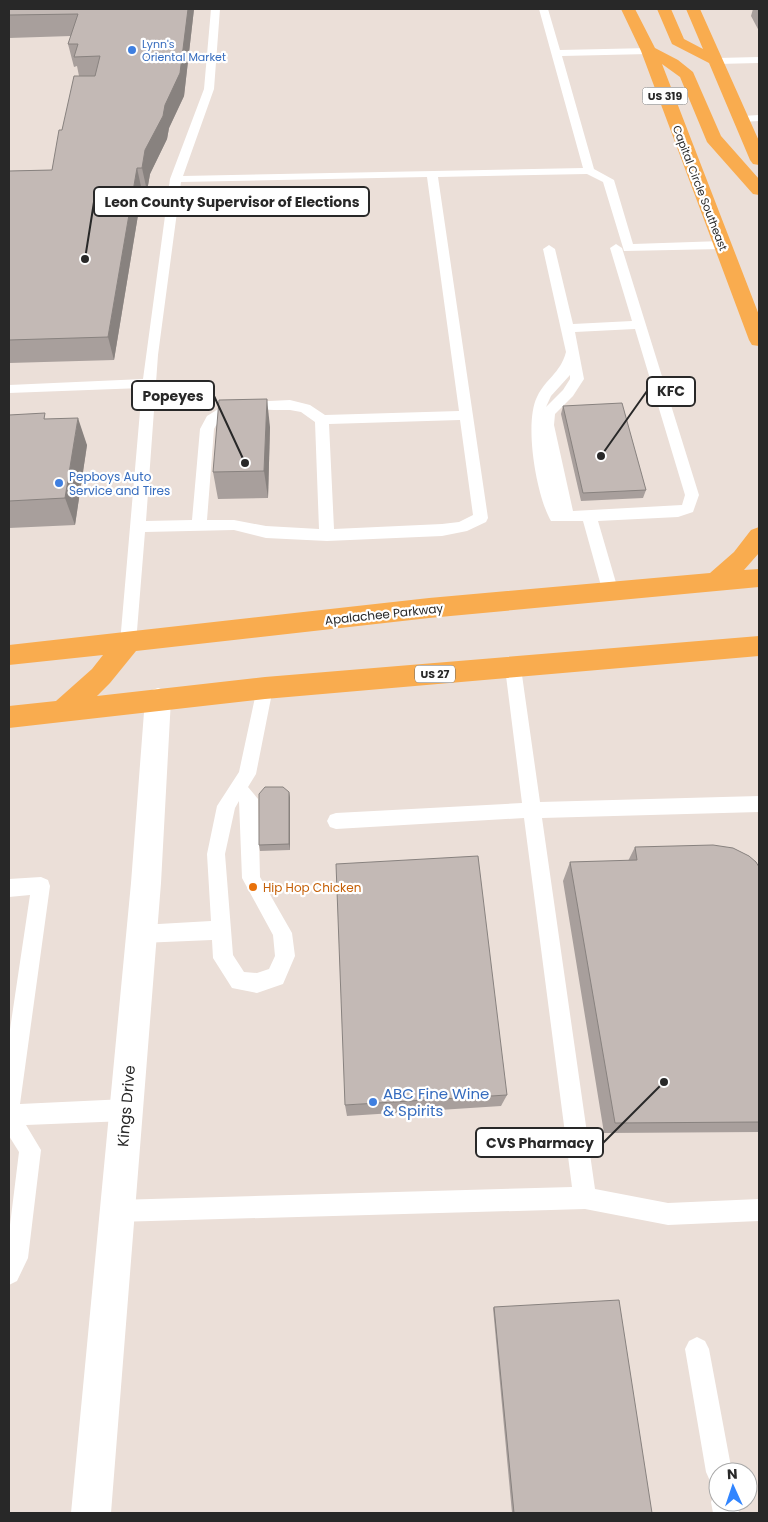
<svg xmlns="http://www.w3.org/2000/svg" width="768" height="1522" font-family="Poppins,sans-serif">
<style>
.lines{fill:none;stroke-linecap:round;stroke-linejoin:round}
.lane{fill:#fff;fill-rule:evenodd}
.street{fill:#fff;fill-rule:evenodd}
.primary{fill:#f9ac4f;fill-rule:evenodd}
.wall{fill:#a89f9c}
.shaded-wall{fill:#88827f}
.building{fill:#c3b9b5;stroke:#88827f}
.shop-dot{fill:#3f7fe0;stroke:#fff;stroke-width:2}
.food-dot{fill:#e8710a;stroke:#fff;stroke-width:2}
.labels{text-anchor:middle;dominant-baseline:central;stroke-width:4.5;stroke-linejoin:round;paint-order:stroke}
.far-shop-label{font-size:11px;fill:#366cbe;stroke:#fff;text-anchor:start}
.shield{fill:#fff;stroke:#686868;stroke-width:1}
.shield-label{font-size:11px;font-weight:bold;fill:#282828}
.far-street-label{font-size:11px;fill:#282828;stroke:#fff}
.shop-label{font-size:12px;fill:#366cbe;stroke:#fff;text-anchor:start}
.street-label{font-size:12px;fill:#282828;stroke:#fff}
.food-label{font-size:12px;fill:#c56008;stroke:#fff;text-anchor:start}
.near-shop-label{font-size:15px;fill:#366cbe;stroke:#fff;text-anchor:start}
.near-street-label{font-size:15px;fill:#282828;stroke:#fff}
.leader{fill:none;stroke:#282828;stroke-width:2}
.callout-dot{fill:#282828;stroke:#fff;stroke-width:2}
.callout{fill:#fff;stroke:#282828;stroke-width:2}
.callout-label{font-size:14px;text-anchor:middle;font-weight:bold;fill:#282828}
</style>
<rect width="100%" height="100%" fill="#ebdfd8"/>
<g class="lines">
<g class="lane">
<path d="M 211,9 L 220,9 L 214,89 L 183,176 L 583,168 L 539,9 L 548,9 L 560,50 L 649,48 L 654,51 L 649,54 L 562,56 L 594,169 L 614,180 L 633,244 L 722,241 L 728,245 L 722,249 L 624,251 L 603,182 L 587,174 L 438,177 L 488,518 L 486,522 L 467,531 L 442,536 L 327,541 L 266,538 L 234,530 L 145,532 L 136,643 L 134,648 L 128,649 L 122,648 L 120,643 L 142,388 L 9,393 L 9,385 L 143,379 L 170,179 L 204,89 ZM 427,177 L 459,411 L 325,415 L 310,405 L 290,400 L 228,403 L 207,416 L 200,429 L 192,520 L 146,521 L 158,355 L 181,182 ZM 290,410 L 301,412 L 315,422 L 319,529 L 266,526 L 234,520 L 207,520 L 214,429 C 226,404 266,411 290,410 ZM 460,420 L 473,515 L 459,522 L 442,524 L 334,529 L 329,424 Z"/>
<polygon points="759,57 759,63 717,64 712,61 717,58"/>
<polygon points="759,115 759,121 742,122 737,119 742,116"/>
<path d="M 616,244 L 622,248 L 699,495 L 693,512 L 678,517 L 598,521 L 619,593 L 617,597 L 611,599 L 605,597 L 603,593 L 583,521 L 551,521 C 536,495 524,423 537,397 C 546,378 560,374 566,352 L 543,249 L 549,245 L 555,249 L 573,324 L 632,321 L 610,248 ZM 635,329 L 685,495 L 682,505 L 573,511 L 554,425 L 555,414 L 573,396 L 584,379 L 575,332 ZM 570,375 L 570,379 L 563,390 L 546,407 L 551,396 Z"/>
<polygon points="513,661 519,663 521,668 540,802 759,796 759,812 542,818 595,1189 668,1203 759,1199 759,1221 668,1225 585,1209 116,1222 108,1219 105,1211 108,1203 116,1200 572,1187 524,818 336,829 330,827 327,821 330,815 336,813 522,803 505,668 507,663"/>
<path d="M 265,681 L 271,683 L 273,688 L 256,774 L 248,787 L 258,799 L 260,877 L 292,933 L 295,956 L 283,984 L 257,993 L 232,988 L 213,958 L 212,940 L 141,943 L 134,941 L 131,934 L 134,927 L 141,925 L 211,921 L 207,854 L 217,806 L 239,772 L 257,688 L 259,683 ZM 239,801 L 242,878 L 273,935 L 275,956 L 269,969 L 257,973 L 244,972 L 233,955 L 225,854 L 235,808 Z"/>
<polygon points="41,877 48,880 50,886 20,1104 126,1099 134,1102 137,1110 134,1118 126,1121 26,1125 41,1150 28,1258 17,1281 9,1285 9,1233 19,1152 9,1136 9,1036 30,895 9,897 9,879"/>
<polygon points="697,1337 705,1341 709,1349 732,1472 718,1472 718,1484 710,1481 706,1472 685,1349 689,1341"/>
<polygon points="718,1492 718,1502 737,1502 739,1513 713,1513 711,1502 715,1493"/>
</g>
<polygon class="street" points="158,688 167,691 171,699 161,883 111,1513 71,1513 131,883 145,699 149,691"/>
<g class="primary">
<polygon points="621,9 635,9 655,48 678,60 693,72 721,136 759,179 759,195 753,194 707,142 680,77 662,64 759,315 759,346 752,345 749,340 641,51"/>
<polygon points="657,9 671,9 684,39 703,49 686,9 700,9 759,141 759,165 753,164 750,160 709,63 672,44"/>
<polygon points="759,527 759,553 744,570 759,569 759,587 429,618 136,651 110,683 97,696 265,677 759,636 759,656 265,699 9,728 9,706 56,701 92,669 103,655 9,665 9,645 429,598 710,573 734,552 751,530"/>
</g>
</g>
<g class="wall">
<polygon points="9,9 194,9 184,96 169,128 167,139 150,174 147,191 142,191 114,360 9,363 9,171 52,170 62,130 79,76 77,66 74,67 68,44 71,36 9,38"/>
<polygon points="753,9 759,9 759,31 751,16"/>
<polygon points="563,406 646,490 643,498 581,501 561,414"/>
<polygon points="9,415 46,419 87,445 75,525 9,528"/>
<polygon points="270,427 268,498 218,499 213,472"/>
<polygon points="289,792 290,798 290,850 260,851 259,845"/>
<polygon points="635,847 759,867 759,1132 604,1133 563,881 570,862 628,861"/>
<polygon points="507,1095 501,1106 347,1116 345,1105"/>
<polygon points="494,1307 652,1513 512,1513 493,1308"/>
</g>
<g class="shaded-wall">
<polygon points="188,9 194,9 184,96 169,128 167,139 150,174 147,191 142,168 145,150"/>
<polygon points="137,168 142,191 114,360 108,337"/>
<polygon points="267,399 270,427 268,498 264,471"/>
<polygon points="78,418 87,445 75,525 65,498"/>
<polygon points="289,792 290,798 290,850 289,844"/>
</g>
<g class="building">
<polygon points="9,9 188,9 180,73 165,105 163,116 145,150 142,168 137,168 108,337 9,340 9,171 52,170 59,130 62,130 74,76 95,76 100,56 74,57 78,44 68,44 78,14 9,15"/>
<polygon points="267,399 264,471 213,472 219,400"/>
<polygon points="622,403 646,490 583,493 563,406"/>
<polygon points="45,413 44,419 78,418 65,498 9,501 9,415"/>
<polygon points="265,787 283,787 289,792 289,844 259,845 259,794"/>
<polygon points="713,845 733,848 749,856 756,862 759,867 759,1122 615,1123 570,862 637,860 635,847"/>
<polygon points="478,856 507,1095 345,1105 336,864"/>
<polygon points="619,1300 652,1513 514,1513 494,1307"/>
</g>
<g class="shop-dot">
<circle cx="132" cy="50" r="5"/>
<circle cx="59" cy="483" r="5"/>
<circle cx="373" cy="1102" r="5"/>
</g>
<circle class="food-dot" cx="253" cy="887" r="5"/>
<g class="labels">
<g class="far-shop-label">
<text x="142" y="44">Lynn's<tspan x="142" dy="13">Oriental Market</tspan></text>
</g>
<g class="shield">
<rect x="642.5" y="87.5" width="45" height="17" rx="4"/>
<rect x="415" y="665.5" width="40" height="17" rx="4"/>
</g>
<g class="shield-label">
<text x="665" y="96">US 319</text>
<text x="435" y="674">US 27</text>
</g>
<g class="far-street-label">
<text transform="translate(700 188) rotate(69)">Capital Circle Southeast</text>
</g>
<g class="shop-label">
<text x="69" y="476">Pepboys Auto<tspan x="69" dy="14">Service and Tires</tspan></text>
</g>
<g class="street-label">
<text transform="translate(384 614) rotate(-6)">Apalachee Parkway</text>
</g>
<g class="food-label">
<text x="263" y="887">Hip Hop Chicken</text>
</g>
<g class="near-shop-label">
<text x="383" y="1093">ABC Fine Wine<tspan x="383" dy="17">&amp; Spirits</tspan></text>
</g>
<g class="near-street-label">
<text transform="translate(126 1106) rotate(-85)">Kings Drive</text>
</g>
</g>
<path class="leader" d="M85 259L94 202M601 456L647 391M245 463L214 396M664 1082L603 1143"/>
<g class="callout-dot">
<circle cx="85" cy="259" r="5"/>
<circle cx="601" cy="456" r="5"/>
<circle cx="245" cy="463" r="5"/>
<circle cx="664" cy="1082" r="5"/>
</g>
<g class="callout">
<rect x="94" y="187" width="275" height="29" rx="5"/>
<rect x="647" y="377" width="48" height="29" rx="5"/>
<rect x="132" y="381" width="82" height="29" rx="5"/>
<rect x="476" y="1128" width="127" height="29" rx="5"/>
</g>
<g class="callout-label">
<text x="232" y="207">Leon County Supervisor of Elections</text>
<text x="671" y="396">KFC</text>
<text x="173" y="401">Popeyes</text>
<text x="540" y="1148">CVS Pharmacy</text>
</g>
<rect width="768" height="1522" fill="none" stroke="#282828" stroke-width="20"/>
<g transform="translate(733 1487) rotate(357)"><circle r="24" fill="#ffffff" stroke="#a9a9a9"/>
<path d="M0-4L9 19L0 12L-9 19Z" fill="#3185ff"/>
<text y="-8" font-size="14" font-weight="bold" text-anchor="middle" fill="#282828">N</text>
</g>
</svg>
